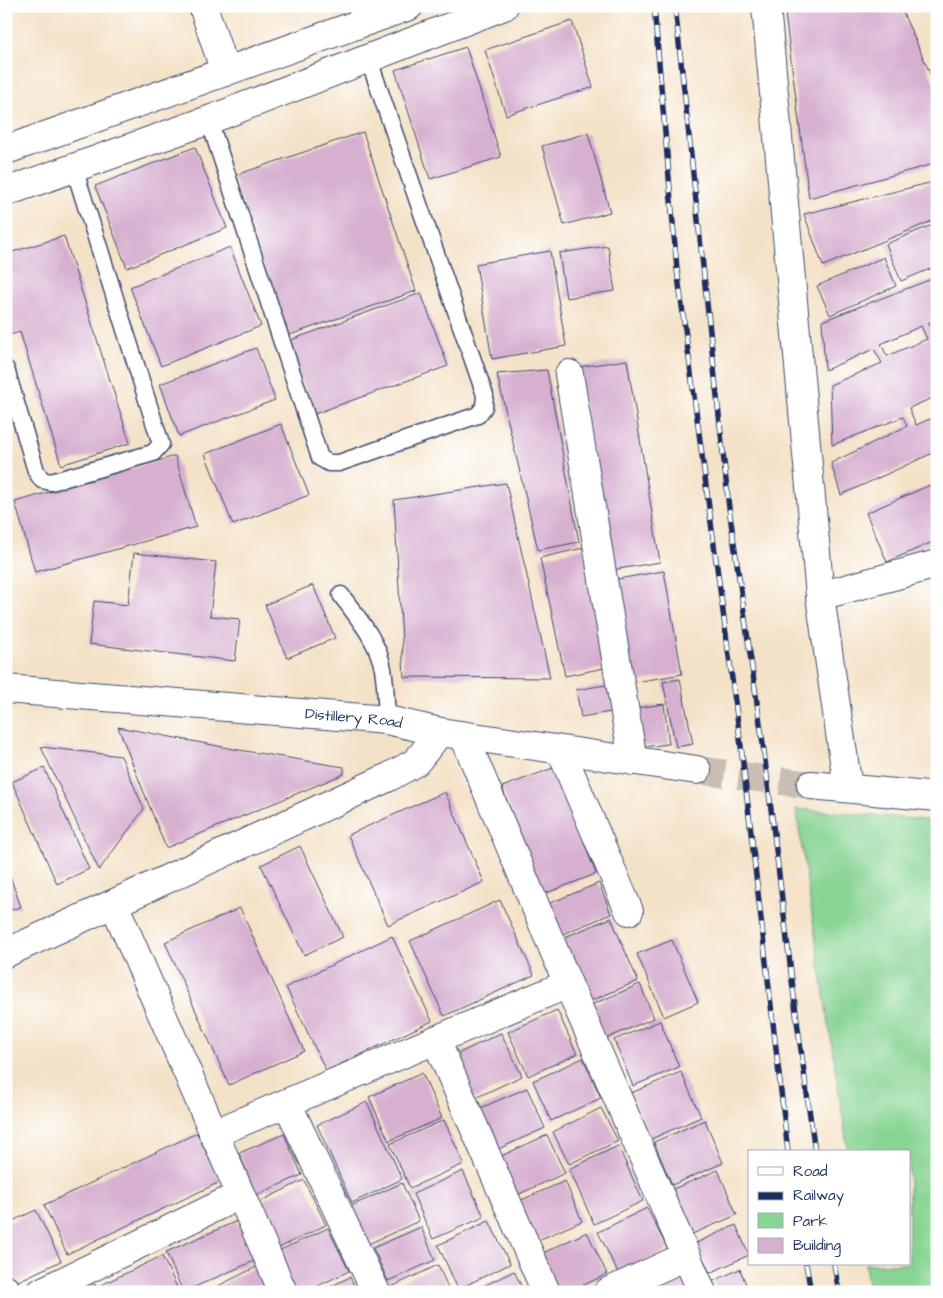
<svg xmlns="http://www.w3.org/2000/svg" width="943" height="1298" font-family="'Architects Daughter',sans-serif">
<style>
.green{fill:#87d493;stroke:#518278}
.building{fill:#d7b0d0;fill-rule:evenodd}
.lines{fill:none;stroke-linecap:round;stroke-linejoin:round}
.secondary-tunnel{stroke:#c9beb3;stroke-width:28;stroke-dasharray:28 14;stroke-linecap:butt}
.lane-casing{stroke:#3c4a6e;stroke-width:19}
.street-casing{stroke:#3c4a6e;stroke-width:30}
.secondary-casing{stroke:#3c4a6e;stroke-width:30}
.highway-casing{stroke:#3c4a6e;stroke-width:30}
.lane{stroke:#fff;stroke-width:16}
.street{stroke:#fff;stroke-width:28}
.secondary{stroke:#fff;stroke-width:28}
.highway{stroke:#fff;stroke-width:28}
.rail-casing{stroke:#1b2f5e;stroke-width:5.5}
.rail{stroke:#fff;stroke-width:4;stroke-dasharray:11;stroke-linecap:butt}
.labels{text-anchor:middle;dominant-baseline:central;stroke-width:4;stroke-linejoin:round;paint-order:stroke}
.street-label{font-size:15px;fill:#1b2f5e;stroke:#fff}
</style>
<rect width="100%" height="100%" fill="#fff"/>
<filter id="ink" filterUnits="userSpaceOnUse"><feTurbulence type="fractalNoise" baseFrequency=".02" numOctaves="2"/><feDisplacementMap in="SourceGraphic" scale="10" xChannelSelector="R" yChannelSelector="G"/><feConvolveMatrix kernelMatrix="1 2 1 2 8 2 1 2 1" color-interpolation-filters="sRGB"/></filter>
<filter id="wash" filterUnits="userSpaceOnUse"><feTurbulence type="fractalNoise" baseFrequency=".0096" numOctaves="4" result="noise"/><feDisplacementMap in="SourceGraphic" scale="20" xChannelSelector="R" yChannelSelector="G"/><feGaussianBlur stdDeviation="1.12" result="paint"/><feColorMatrix in="noise" values="0 0 0 0 0 0 0 0 0 0 0 0 0 0 0 0 0 1.4 0 .05"/><feComposite in="paint" operator="in"/></filter>
<g filter="url(#wash)">
<rect width="100%" height="100%" fill="#f4e2c8"/>
<polygon class="green" points="796,809 937,821 937,1292 869,1292 865,1264 909,1264 909,1152 848,1152"/>
<g id="blocks">
<g class="building">
<polygon points="784,6 900,6 937,89 937,163 809,198"/>
<polygon points="572,21 593,87 506,115 485,50"/>
<polygon points="466,47 501,157 430,179 395,70"/>
<polygon points="363,132 416,291 287,336 233,176"/>
<polygon points="588,133 610,212 564,225 542,146"/>
<polygon points="195,147 227,228 127,268 95,186"/>
<polygon points="937,181 937,219 823,266 804,214"/>
<polygon points="937,223 937,266 901,281 886,244"/>
<polygon points="64,236 130,443 61,465 20,332 6,336 6,254"/>
<polygon points="608,246 615,291 566,298 559,253"/>
<polygon points="230,247 261,326 161,366 130,287"/>
<polygon points="550,251 566,346 492,359 476,264"/>
<polygon points="884,257 896,286 830,315 817,286"/>
<path d="M 937,277 L 937,318 L 928,323 L 934,332 L 937,331 L 937,396 L 909,408 L 916,425 L 937,416 L 937,451 L 841,495 L 831,463 L 907,426 L 903,417 L 832,445 L 830,385 L 882,363 L 874,349 L 825,370 L 822,321 ZM 921,326 L 927,339 L 887,356 L 881,344 Z"/>
<polygon points="421,293 448,366 314,414 288,341"/>
<polygon points="256,348 275,400 179,436 160,384"/>
<polygon points="627,360 660,562 612,570 578,367"/>
<polygon points="547,370 579,542 538,550 497,374"/>
<polygon points="281,424 309,495 233,525 205,454"/>
<polygon points="175,456 196,527 35,572 15,502"/>
<polygon points="937,482 937,540 887,562 866,513"/>
<polygon points="506,483 550,678 404,677 394,500"/>
<polygon points="583,548 609,667 565,676 540,558"/>
<polygon points="134,553 216,562 210,616 240,619 235,661 89,644 94,601 128,605"/>
<polygon points="664,571 682,674 630,683 612,580"/>
<polygon points="313,585 335,638 287,658 265,605"/>
<polygon points="680,679 693,744 676,747 663,682"/>
<polygon points="611,684 616,711 581,717 576,690"/>
<polygon points="664,704 669,744 643,747 637,708"/>
<polygon points="118,727 239,750 344,767 344,774 166,848"/>
<polygon points="41,747 121,756 144,809 99,870"/>
<polygon points="556,767 596,874 541,895 502,787"/>
<polygon points="44,768 89,869 57,884 12,782"/>
<polygon points="445,792 484,882 388,925 348,835"/>
<polygon points="300,846 343,937 304,955 261,865"/>
<polygon points="6,865 21,907 6,911"/>
<polygon points="599,883 611,914 555,937 543,906"/>
<polygon points="500,900 534,975 444,1016 410,941"/>
<polygon points="240,908 304,1051 229,1085 165,942"/>
<polygon points="611,918 638,981 586,1003 560,939"/>
<polygon points="392,936 432,1021 326,1071 286,987"/>
<polygon points="672,940 698,1002 664,1017 637,954"/>
<polygon points="640,984 654,1018 605,1039 591,1005"/>
<polygon points="557,1010 577,1054 528,1076 508,1032"/>
<polygon points="660,1021 679,1067 633,1086 614,1040"/>
<polygon points="501,1033 522,1076 471,1100 451,1057"/>
<polygon points="583,1058 601,1098 551,1121 533,1081"/>
<polygon points="681,1072 701,1117 651,1139 631,1093"/>
<polygon points="422,1073 442,1118 389,1141 369,1097"/>
<polygon points="527,1088 545,1128 496,1150 478,1109"/>
<polygon points="367,1102 402,1179 352,1203 317,1125"/>
<polygon points="601,1108 618,1141 569,1164 553,1132"/>
<polygon points="444,1120 464,1164 410,1188 390,1144"/>
<polygon points="705,1120 723,1163 672,1185 654,1142"/>
<polygon points="197,1133 220,1182 67,1254 44,1205"/>
<polygon points="284,1134 302,1175 256,1195 239,1153"/>
<polygon points="547,1135 565,1173 515,1196 497,1158"/>
<polygon points="618,1146 643,1201 594,1224 569,1169"/>
<polygon points="718,1170 737,1215 692,1234 673,1189"/>
<polygon points="463,1171 484,1217 433,1239 413,1194"/>
<polygon points="304,1180 326,1225 275,1250 253,1205"/>
<polygon points="565,1181 582,1221 536,1241 519,1201"/>
<polygon points="402,1183 419,1221 368,1244 351,1206"/>
<polygon points="647,1208 668,1250 619,1275 598,1232"/>
<polygon points="36,1210 61,1261 14,1283 6,1268 6,1224"/>
<polygon points="237,1221 254,1261 183,1292 166,1252"/>
<polygon points="489,1221 510,1264 458,1289 438,1245"/>
<polygon points="736,1225 749,1255 710,1273 696,1243"/>
<polygon points="421,1227 435,1260 388,1281 373,1248"/>
<polygon points="328,1228 349,1271 305,1292 294,1292 276,1252"/>
<polygon points="587,1232 607,1274 569,1292 558,1292 541,1254"/>
<polygon points="162,1256 178,1289 173,1292 105,1292 101,1285"/>
<polygon points="260,1265 274,1292 206,1292"/>
<polygon points="438,1265 450,1292 389,1292 387,1289"/>
<polygon points="740,1269 749,1292 717,1292 713,1281"/>
<polygon points="514,1271 524,1292 471,1292"/>
<polygon points="682,1271 691,1292 636,1292"/>
<polygon points="350,1277 357,1292 320,1292"/>
<polygon points="95,1284 98,1292 78,1292"/>
</g>
</g>
</g>
<g filter="url(#ink)">
<use href="#blocks" fill-opacity="0" stroke="#3c4a6e" stroke-width="1"/>
<g class="lines">
<polyline class="secondary-tunnel" points="697,770 811,785"/>
<defs>
<g id="lane">
<polyline points="209,120 320,458 329,463 339,463 478,415 484,407 485,395 369,60"/>
<polyline points="6,369 36,471 42,480 51,482 153,453 161,444 74,168"/>
<path d="M 341,595 C 358,618 378,641 383,669 C 386,686 386,704 387,720"/>
</g>
<g id="street">
<polyline points="203,6 225,72"/>
<polyline points="766,6 820,596 848,788"/>
<polyline points="569,374 633,761"/>
<polyline points="820,596 937,564"/>
<polyline points="464,736 568,984 702,1292"/>
<polyline points="561,751 629,911"/>
<polyline points="114,904 283,1292"/>
<polyline points="6,953 389,777 416,762 440,732"/>
<polyline points="436,1040 546,1292"/>
<polyline points="287,1103 376,1292"/>
<polyline points="213,1134 568,984"/>
<polyline points="6,1290 7,1292"/>
<polyline points="41,1292 240,1195"/>
<polyline points="608,1292 686,1256"/>
</g>
<g id="secondary">
<path id="s1" d="M 6,689 L 387,720 L 440,732 L 697,770"/>
<polyline points="811,785 937,797"/>
</g>
<g id="highway">
<polyline points="6,150 409,6"/>
<polyline points="6,192 209,120 504,6"/>
</g>
</defs>
<use href="#lane" class="lane-casing"/>
<use href="#street" class="street-casing"/>
<use href="#secondary" class="secondary-casing"/>
<use href="#highway" class="highway-casing"/>
<use href="#lane" class="lane"/>
<use href="#street" class="street"/>
<use href="#secondary" class="secondary"/>
<use href="#highway" class="highway"/>
<defs>
<g id="rail">
<polyline points="654,6 677,269 741,746 788,1152"/>
<polyline points="675,6 729,508 763,744 797,1021 815,1152"/>
<polyline points="806,1264 811,1292"/>
<polyline points="834,1264 839,1292"/>
</g>
</defs>
<use href="#rail" class="rail-casing"/>
<use href="#rail" class="rail"/>
</g>
</g>
<g class="labels">
<g class="street-label">
<text stroke="none"><textPath href="#s1" startOffset="349">Distillery Road</textPath></text>
</g>
</g>
<rect width="943" height="1298" fill="none" stroke="#fff" stroke-width="25"/>
<rect x="748" y="1150" width="162" height="115" fill="#ffffff" stroke="#a4acbf"/>
<rect x="758" y="1167" width="25" height="8" fill="#ffffff" stroke="#a4acbf"/>
<text x="793" y="1176" font-size="15" fill="#1b2f5e">Road</text>
<rect x="758" y="1192" width="25" height="8" fill="#1b2f5e" stroke="#a4acbf"/>
<text x="793" y="1200" font-size="15" fill="#1b2f5e">Railway</text>
<rect x="758" y="1213" width="25" height="15" fill="#87d493" stroke="#a4acbf"/>
<text x="793" y="1226" font-size="15" fill="#1b2f5e">Park</text>
<rect x="758" y="1238" width="25" height="15" fill="#d7b0d0" stroke="#a4acbf"/>
<text x="793" y="1250" font-size="15" fill="#1b2f5e">Building</text>
</svg>
